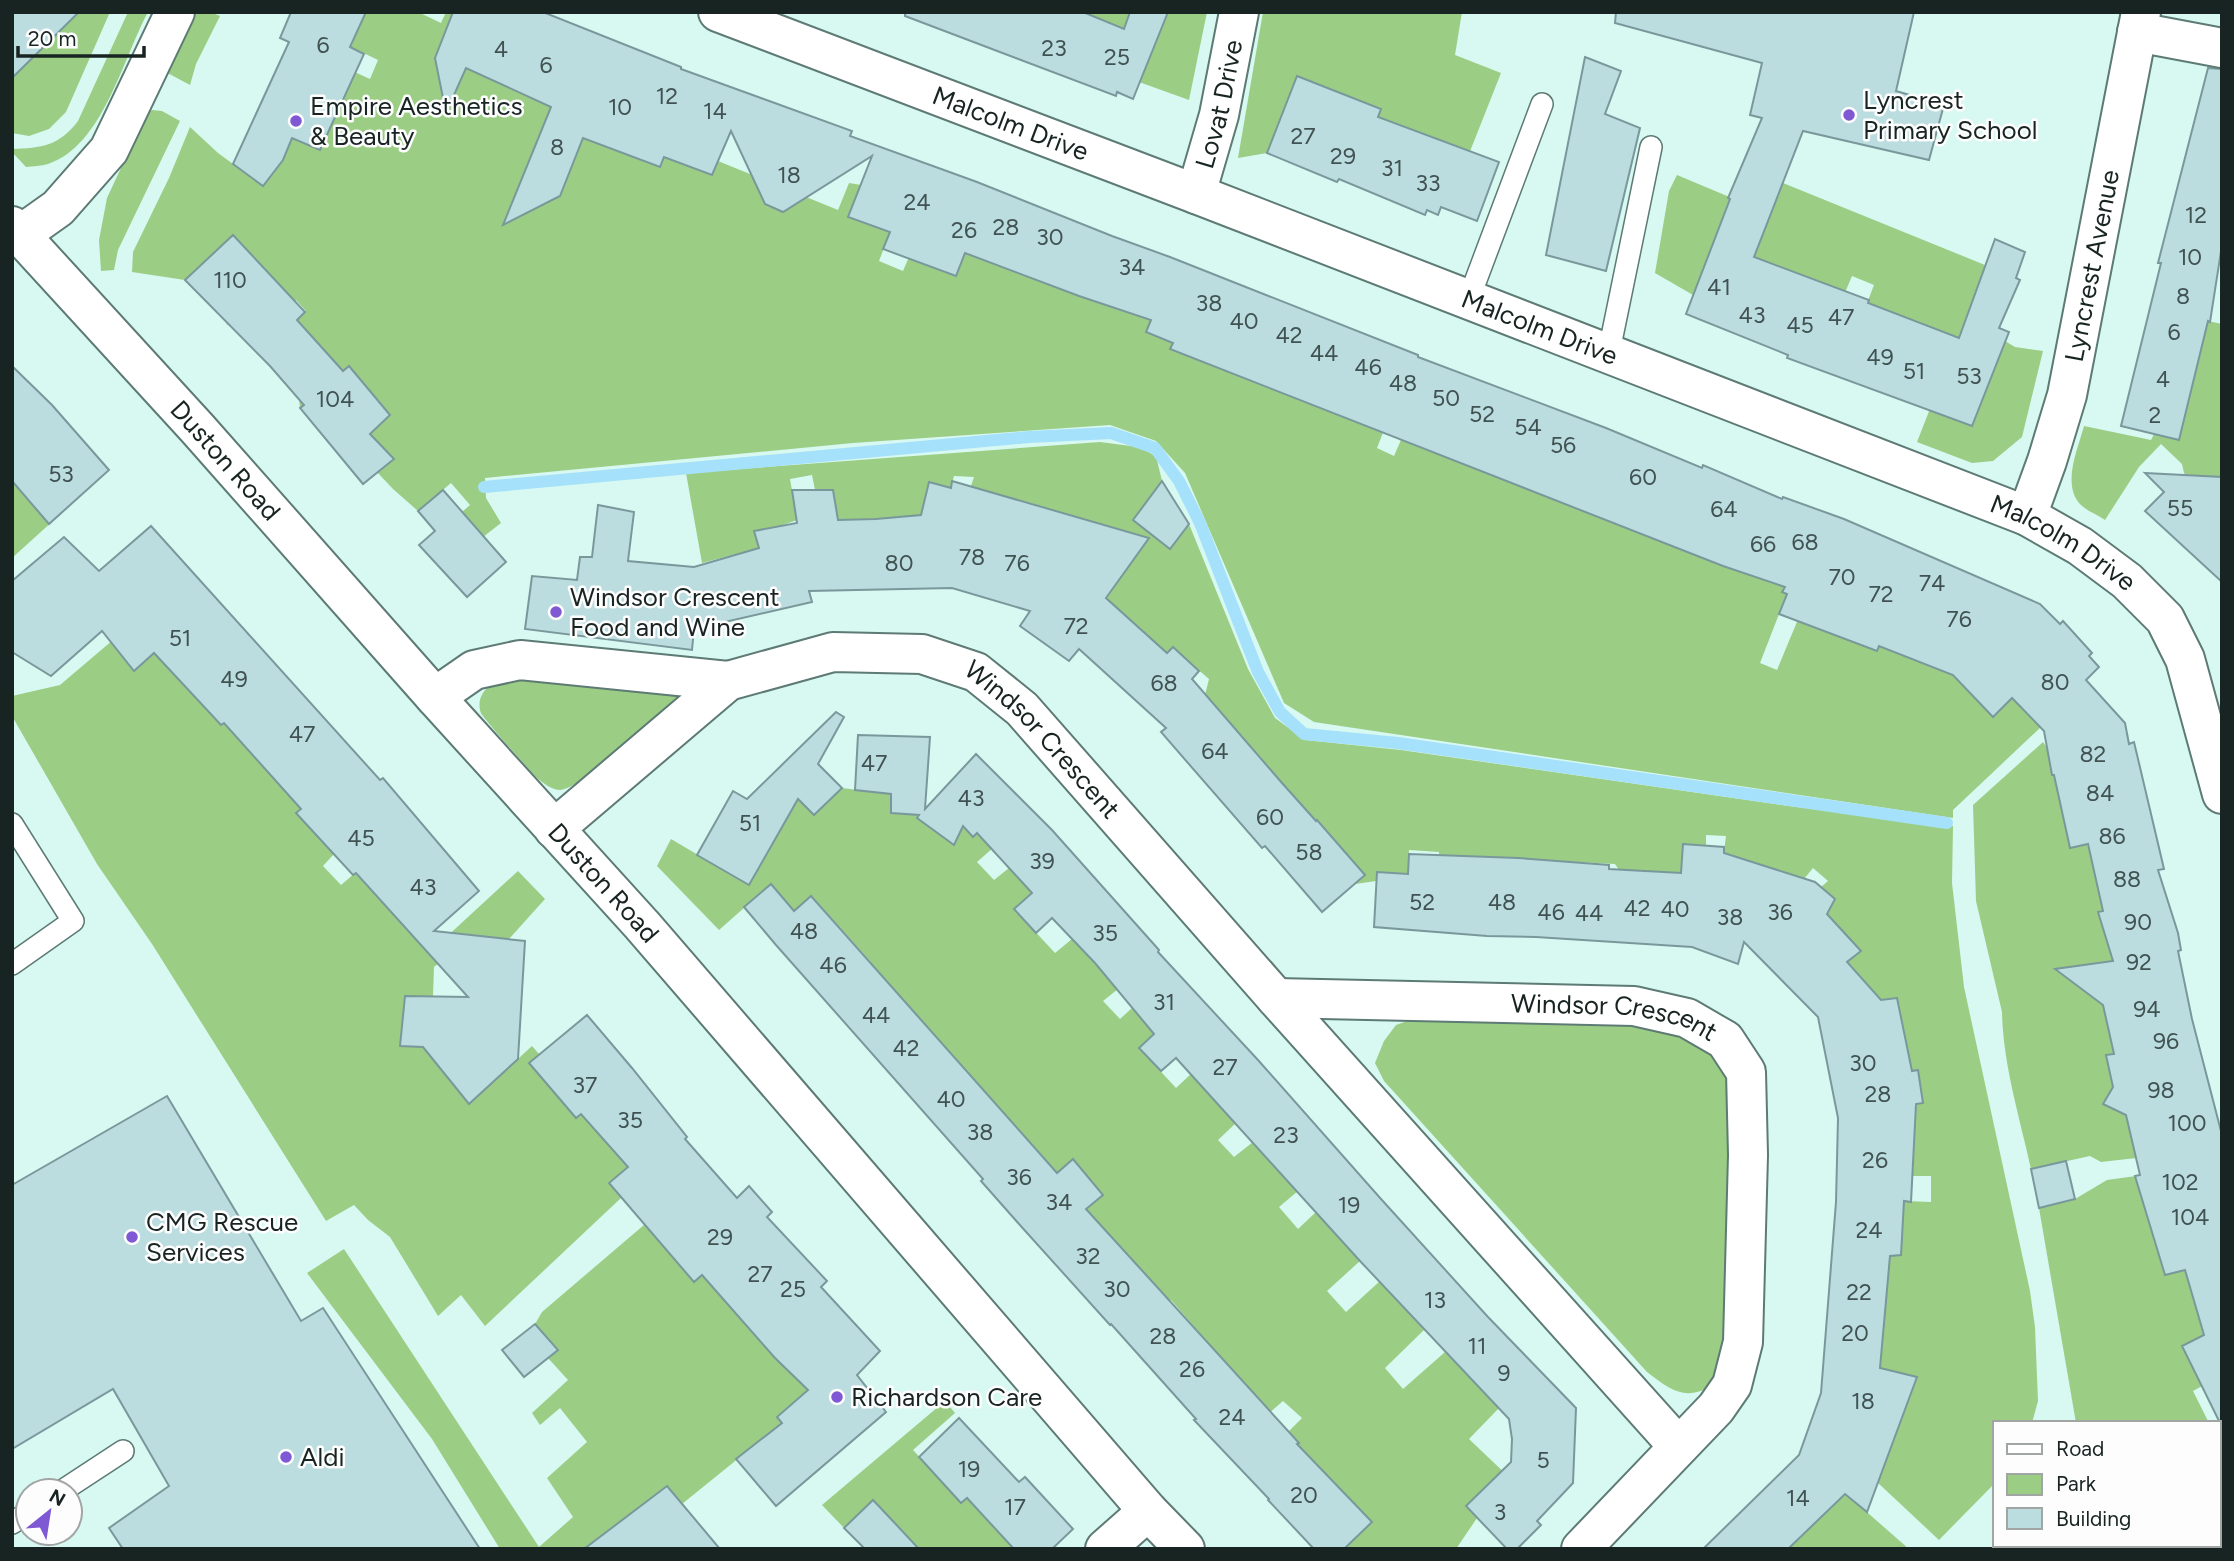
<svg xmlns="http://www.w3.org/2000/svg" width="2234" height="1561" font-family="Figtree,sans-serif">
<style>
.green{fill:#9bce84;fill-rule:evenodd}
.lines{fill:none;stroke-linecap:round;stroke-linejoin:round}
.stream{stroke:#a5e1fa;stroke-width:12}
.building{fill:#bcdde0;stroke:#79989b;stroke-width:2}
.lane-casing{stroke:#5d7a74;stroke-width:24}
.street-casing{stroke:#5d7a74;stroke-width:42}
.secondary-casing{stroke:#5d7a74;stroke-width:42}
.lane{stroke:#fff;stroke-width:21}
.street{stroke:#fff;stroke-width:38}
.secondary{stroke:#fff;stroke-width:38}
.poi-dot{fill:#7e59d3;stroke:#fdfdfd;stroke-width:2.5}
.labels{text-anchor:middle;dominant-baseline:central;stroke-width:5;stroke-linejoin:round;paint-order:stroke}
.number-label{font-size:23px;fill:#415252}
.poi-label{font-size:26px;fill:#182422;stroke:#fdfdfd;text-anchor:start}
.street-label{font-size:26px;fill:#182422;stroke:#fdfdfd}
</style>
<rect width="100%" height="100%" fill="#d8f8f2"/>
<g class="green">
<polygon points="68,12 110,12 66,112 49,129 29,136 12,133 12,78 73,18"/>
<path d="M 128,12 L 148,12 C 123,58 103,146 48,164 C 41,166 33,166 26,167 L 12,152 L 12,149 C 42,148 59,146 78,121 Z"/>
<polygon points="195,12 210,12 220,16 196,64 190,85 162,70"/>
<path d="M 366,12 L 418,12 L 441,23 L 446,12 L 453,12 L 435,57 L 438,73 L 474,50 L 490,56 L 483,76 L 507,87 L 523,46 L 543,99 L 587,140 L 620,152 L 634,114 L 634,157 L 660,167 L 677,124 L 712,175 L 718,161 L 838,210 L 849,183 L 861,185 L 848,217 L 890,232 L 879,261 L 903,271 L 912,250 L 930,266 L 956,276 L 970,242 L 1069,292 L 1088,299 L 1181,323 L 1171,348 L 1260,354 L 1251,381 L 1270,389 L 1279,365 L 1339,387 L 1330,412 L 1384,430 L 1377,448 L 1394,456 L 1410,419 L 1409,443 L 1428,451 L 1437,427 L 1470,440 L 1461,463 L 1792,565 L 1783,592 L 1802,600 L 1853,642 L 1877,651 L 1899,595 L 1957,676 L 1993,717 L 2012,698 L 2078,692 L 1953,810 L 1953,818 L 1314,722 L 1284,703 L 1185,473 L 1156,441 L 1110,425 L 853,443 L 485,478 L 486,498 L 501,523 L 483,537 L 462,512 L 470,505 L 451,483 L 418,511 L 393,489 L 377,472 L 393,459 L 370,434 L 390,415 L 349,366 L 300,408 L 299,398 L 330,357 L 297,319 L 306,311 L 296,300 L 248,341 L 235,328 L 226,324 L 274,280 L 185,280 L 132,272 L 133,252 L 169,178 L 190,127 L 218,153 L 263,186 L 285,154 L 292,138 L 320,150 L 336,114 L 291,43 L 370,79 L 378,60 L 351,47 ZM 1781,609 L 1799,617 L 1777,670 L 1760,663 Z"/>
<polygon points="1071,12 1130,12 1124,29"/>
<polygon points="1168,12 1207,12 1189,100 1139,82"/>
<polygon points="1263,12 1462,12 1455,55 1501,73 1465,164 1369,139 1381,109 1362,101 1352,125 1335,92 1297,76 1267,153 1238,158"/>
<polygon points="152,110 162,111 180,121 118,250 114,270 101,271 99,240 107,198 146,114"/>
<polygon points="1677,175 1770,214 1783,183 1985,265 1972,303 2005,341 2015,347 2043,351 2022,437 1993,461 1972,463 1917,442 1951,355 1945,350 1951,335 1914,320 1908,334 1856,332 1874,285 1852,276 1841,302 1815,293 1820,281 1713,243 1693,295 1655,273 1669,191"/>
<path d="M 2208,321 L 2222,324 L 2222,478 L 2199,488 L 2184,473 L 2182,464 L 2161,444 L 2139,467 L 2105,520 C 2098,515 2087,511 2081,505 C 2061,485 2078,449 2084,426 L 2151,440 L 2154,434 L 2179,439 Z"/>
<polygon points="1100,442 1138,447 1156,456 1162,481 1134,521 1170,549 1189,524 1248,669 1275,718 1305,740 1401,750 1789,806 1953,826 1952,883 1964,987 2030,1291 2035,1327 2038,1401 2032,1423 1994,1423 1994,1484 1939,1540 1877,1482 1917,1378 1864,1364 1881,1351 1888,1276 1879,1257 1901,1255 1904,1201 1931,1202 1931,1176 1912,1176 1914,1144 1904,1105 1923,1103 1918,1071 1902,1073 1881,1000 1847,962 1827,914 1835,899 1821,887 1828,881 1813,868 1790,896 1721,874 1726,836 1706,835 1706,845 1683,844 1681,873 1619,870 1615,864 1489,857 1439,866 1439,852 1409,850 1408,874 1377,872 1376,881 1355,884 1341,847 1318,820 1312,824 1282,783 1205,695 1209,679 1173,648 1167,653 1137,625 1103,604 1123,574 1072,517 1024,501 1013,533 970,489 974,477 954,476 951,488 929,482 920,519 876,519 838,522 833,490 815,490 812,475 790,479 797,520 777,527 754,531 759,548 702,563 686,473"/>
<polygon points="12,481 44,506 54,520 12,558"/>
<polygon points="160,600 116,648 134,671 154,653 182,683 194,673 201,702 221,725 255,696 318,794 296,813 334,854 323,866 341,885 355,873 429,953 518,871 545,899 509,939 473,935 434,967 433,996 406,996 400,1046 483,1049 487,1053 452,1082 469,1104 532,1046 562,1080 576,1118 632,1068 636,1078 595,1130 627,1167 609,1183 621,1198 485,1326 461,1295 438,1316 390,1237 368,1220 354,1205 326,1221 152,944 97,864 12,716 12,696 60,685"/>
<path d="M 505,677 L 674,686 L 678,698 C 663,716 581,789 560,790 C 552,790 543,783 537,778 C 530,771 483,718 481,713 C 479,709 479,700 481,697 C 485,686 496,682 505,677 Z"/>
<path d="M 2043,742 L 2047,748 L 2052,775 L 2069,770 L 2058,785 L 2070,847 L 2087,844 L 2107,910 L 2099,912 L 2117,960 L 2082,965 L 2076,976 L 2101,989 L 2137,1050 L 2106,1055 L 2111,1077 L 2151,1106 L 2131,1136 L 2136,1158 L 2101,1162 L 2090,1156 L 2031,1169 C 2020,1118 2003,1065 2002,1012 L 1976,901 L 1973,805 Z"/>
<polygon points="773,773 814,815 842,788 891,794 891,813 925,816 940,820 936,832 953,844 963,826 973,837 988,822 1002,840 977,862 994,880 1009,868 1032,893 1015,910 1055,953 1072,939 1118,989 1103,1001 1120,1019 1132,1008 1154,1034 1139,1048 1176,1088 1192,1073 1237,1122 1218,1140 1234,1157 1253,1142 1298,1191 1279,1207 1298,1229 1316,1212 1360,1261 1327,1291 1346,1312 1380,1281 1424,1330 1385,1368 1403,1389 1445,1352 1499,1408 1469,1439 1511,1479 1495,1478 1466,1506 1477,1518 1456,1549 1344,1549 1372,1522 1278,1463 1299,1443 1288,1432 1302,1418 1283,1401 1269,1413 1171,1300 1149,1319 1064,1227 1102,1194 1073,1160 1056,1174 913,1012 850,980 870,961 812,896 794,911 771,884 719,930 657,866 671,839 749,885 785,821 750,801"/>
<path d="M 1413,1019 L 1640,1026 L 1682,1031 L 1711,1045 L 1729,1069 L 1731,1309 L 1717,1383 C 1686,1402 1673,1392 1647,1372 L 1384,1081 L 1375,1063 L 1384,1041 L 1396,1025 Z"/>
<polygon points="2136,1176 2140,1193 2158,1189 2160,1246 2158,1253 2164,1274 2192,1268 2200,1298 2194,1300 2200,1323 2222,1327 2182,1346 2202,1386 2193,1391 2209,1423 2076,1423 2039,1208 2075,1199 2107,1180"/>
<polygon points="665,1207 673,1257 694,1282 767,1217 782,1232 717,1292 776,1359 808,1390 777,1417 821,1469 789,1494 750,1449 682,1504 666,1487 587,1546 588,1549 500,1549 432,1439 307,1273 344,1249 539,1547 573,1517 547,1478 587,1442 560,1408 540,1425 532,1413 568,1380 548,1358 558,1350 535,1324 542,1312"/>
<polygon points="945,1401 955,1413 913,1450 961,1502 969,1496 1014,1549 911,1549 915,1545 873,1501 844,1528 822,1505"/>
<polygon points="2222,1421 2222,1549 2212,1549 2208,1545 2218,1545 2218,1423"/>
<polygon points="1845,1493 1909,1549 1788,1549"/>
</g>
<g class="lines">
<polyline class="stream" points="484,487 1029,437 1111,433 1155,448 1179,481 1200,523 1258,672 1280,712 1304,734 1398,743 1947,823"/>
</g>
<g class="building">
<polygon points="12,12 79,12 12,78"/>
<polygon points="291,12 366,12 350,47 364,54 320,150 292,138 283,160 263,186 233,164 289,42 280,38"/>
<polygon points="453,12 543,12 681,67 681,69 852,131 850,136 977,182 1112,236 1170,257 1418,355 1418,357 1606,428 1702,468 1703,465 1782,499 1783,497 1844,519 2040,604 2060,624 2063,621 2092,653 2089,656 2099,667 2086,680 2125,723 2129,744 2134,742 2164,869 2158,870 2178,933 2181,950 2178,951 2192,1019 2222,1135 2222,1427 2182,1346 2204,1335 2185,1270 2165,1275 2135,1176 2140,1175 2126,1115 2103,1104 2113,1087 2106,1055 2114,1054 2103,1005 2055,969 2113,961 2098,912 2103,911 2088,844 2070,848 2054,775 2052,775 2044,731 2012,698 1993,717 1953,675 1879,646 1877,651 1779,614 1787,594 1782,592 1785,587 1723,566 1170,349 1173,343 1146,332 1151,320 1079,296 965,253 956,276 883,249 890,232 848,217 872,156 783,212 765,204 731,131 712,175 664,157 660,167 583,138 560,196 503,225 551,107 466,68 446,113 435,58"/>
<polygon points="905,12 1083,12 1124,29 1130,12 1168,12 1133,99 1117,92 1116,96 905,16"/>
<polygon points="1616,12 1914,12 1896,91 1944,105 1929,160 1803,131 1754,257 1869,300 1868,303 1959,338 1995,239 2025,252 2016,278 2020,280 1999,328 2009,332 1972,426 1787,358 1788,355 1686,314 1730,199 1728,198 1762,118 1750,115 1762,63 1615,23"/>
<polygon points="1585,57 1621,71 1605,114 1640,128 1606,271 1546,255"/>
<polygon points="2208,68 2222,69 2222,245 2210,322 2208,321 2179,440 2121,426 2161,263 2158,263"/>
<polygon points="1297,76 1381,109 1378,117 1499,162 1477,221 1441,207 1438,215 1427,210 1425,215 1339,179 1337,182 1267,153"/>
<polygon points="233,235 305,312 297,320 343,371 349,366 390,415 370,434 394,459 363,484 300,408 304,405 270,366 185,280"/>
<polygon points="12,366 52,405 109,470 49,524 12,481"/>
<polygon points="2145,473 2222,477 2222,582 2145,511 2164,492"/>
<polygon points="952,481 1149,538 1106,598 1167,653 1173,647 1199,671 1192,679 1282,783 1316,821 1317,820 1365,875 1322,912 1265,846 1262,848 1161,732 1166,728 1079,649 1069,661 1020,626 1030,611 952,588 809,591 812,602 694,629 692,650 525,629 532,576 577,580 580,557 592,557 598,505 634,512 628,561 694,567 759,548 754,531 797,523 792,490 833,490 838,520 876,519 921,515 929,482 951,488"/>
<polygon points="1162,481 1189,524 1170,549 1133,520"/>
<polygon points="443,490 506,562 467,597 419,545 435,531 418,511"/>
<polygon points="151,526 380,780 383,778 479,891 434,931 525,941 518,1059 469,1104 423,1047 400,1046 405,996 468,997 356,873 353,875 296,813 301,809 224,723 221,725 154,653 134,671 102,631 51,676 12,652 12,581 64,537 99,571"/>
<polygon points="836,712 844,717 818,764 842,788 814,815 798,799 749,885 697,855 733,791 747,799"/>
<polygon points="858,735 930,737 925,809 976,754 1052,830 1159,950 1158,952 1258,1060 1381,1199 1488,1317 1576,1408 1573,1483 1537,1521 1541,1525 1517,1549 1507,1549 1466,1506 1511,1462 1512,1439 1509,1419 1360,1261 1176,1058 1161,1071 1139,1048 1154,1034 1095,963 1052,918 1036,933 1014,909 1032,893 977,833 973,837 963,826 954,845 917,818 919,815 891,813 891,794 855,790"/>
<polygon points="1683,844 1724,847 1724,853 1815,882 1835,899 1827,914 1861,951 1847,962 1881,1000 1897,998 1912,1071 1918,1070 1923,1103 1916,1104 1911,1202 1904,1201 1901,1255 1890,1256 1880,1368 1917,1377 1867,1512 1845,1494 1788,1549 1703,1549 1799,1455 1821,1393 1836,1202 1838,1118 1818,1017 1744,942 1738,964 1692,947 1536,937 1487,936 1374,927 1377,872 1408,874 1409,854 1518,858 1609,865 1609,869 1681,873"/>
<polygon points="771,884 794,911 811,896 1057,1173 1073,1159 1103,1195 1086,1209 1299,1443 1297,1444 1372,1522 1344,1549 1314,1549 1268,1500 1269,1499 1194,1420 1196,1419 1111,1324 1110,1325 1019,1224 981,1181 983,1179 776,945 744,907"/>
<polygon points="587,1015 632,1068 687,1137 685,1139 737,1198 749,1186 772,1212 767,1217 827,1281 821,1287 880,1351 857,1375 886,1412 776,1506 736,1459 782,1423 777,1417 808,1390 775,1358 702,1275 694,1282 609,1183 628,1167 581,1114 576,1118 529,1063"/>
<polygon points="167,1096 301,1321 323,1308 480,1549 123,1549 109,1528 169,1486 113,1389 12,1449 12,1185"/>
<polygon points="2066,1161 2075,1199 2039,1208 2031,1169"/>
<polygon points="535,1324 558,1350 524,1377 502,1350"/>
<polygon points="959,1418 1019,1482 1025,1477 1073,1529 1052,1549 1014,1549 967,1498 961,1503 919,1457"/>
<polygon points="667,1486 720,1549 584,1549"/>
<polygon points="873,1500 890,1518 919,1549 865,1549 844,1528"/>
</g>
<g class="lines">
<defs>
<g id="lane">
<polyline points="1468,301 1542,104"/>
<polyline points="1608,356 1651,147"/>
<polyline points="12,824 73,921 12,964"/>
<polyline points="62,1491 123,1451"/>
<polyline points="12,1523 28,1513"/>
</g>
<g id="street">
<path id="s1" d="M 718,12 L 1196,194 L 2027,516 L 2080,546 L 2127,581 L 2165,619 L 2185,659 L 2222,794"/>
<polyline points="2137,32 2222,48"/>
<path id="s2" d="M 1196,194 L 1219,115 L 1239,12"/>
<polyline points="20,235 58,208 109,150 175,12"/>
<path id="s3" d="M 2027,516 L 2047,461 L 2067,395 L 2141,12"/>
<polyline points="435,697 474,670 520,660 728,681"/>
<path id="s4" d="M 554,829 L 728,681 L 833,652 L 922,654 L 976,672 L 1022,709 L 1276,998 L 1678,1446"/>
<path id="s5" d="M 1276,998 L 1634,1006 L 1687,1018 L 1725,1040 L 1746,1072 L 1748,1155 L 1743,1342 L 1732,1385 L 1716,1408 L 1581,1549"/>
<polyline points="1105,1549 1148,1511"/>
</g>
<g id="secondary">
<path id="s6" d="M 12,226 L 197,428 L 435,697 L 642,925 L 1148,1511 L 1185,1549"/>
</g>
</defs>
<use href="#lane" class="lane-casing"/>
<use href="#street" class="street-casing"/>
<use href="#secondary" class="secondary-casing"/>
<use href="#lane" class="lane"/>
<use href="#street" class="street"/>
<use href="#secondary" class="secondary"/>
</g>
<g class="poi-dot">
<circle cx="1849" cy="115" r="7"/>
<circle cx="296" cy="121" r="7"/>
<circle cx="556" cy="612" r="7"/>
<circle cx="132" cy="1237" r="7"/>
<circle cx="837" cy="1397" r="7"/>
<circle cx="286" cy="1457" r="7"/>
</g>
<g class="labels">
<g class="number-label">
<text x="323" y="45">6</text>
<text x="1054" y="48">23</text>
<text x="501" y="49">4</text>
<text x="1117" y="57">25</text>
<text x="546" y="65">6</text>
<text x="667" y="96">12</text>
<text x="620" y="107">10</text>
<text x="715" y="111">14</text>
<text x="1303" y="136">27</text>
<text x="557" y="147">8</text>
<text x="1343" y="156">29</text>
<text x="1392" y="168">31</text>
<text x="789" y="175">18</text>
<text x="1428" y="183">33</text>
<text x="917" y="202">24</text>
<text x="2196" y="215">12</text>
<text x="1006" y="227">28</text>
<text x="964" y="230">26</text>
<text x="1050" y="237">30</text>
<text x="2190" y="257">10</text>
<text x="1132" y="267">34</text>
<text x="230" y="280">110</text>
<text x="1719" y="287">41</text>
<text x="2183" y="296">8</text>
<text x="1209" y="303">38</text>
<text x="1752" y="315">43</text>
<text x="1841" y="317">47</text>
<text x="1244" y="321">40</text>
<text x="1800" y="325">45</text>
<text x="2174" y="332">6</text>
<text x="1289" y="335">42</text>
<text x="1324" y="353">44</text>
<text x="1880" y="357">49</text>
<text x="1368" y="367">46</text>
<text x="1914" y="371">51</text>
<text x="1969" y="376">53</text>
<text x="2163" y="379">4</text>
<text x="1403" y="383">48</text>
<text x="1446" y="398">50</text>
<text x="335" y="399">104</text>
<text x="1482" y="414">52</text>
<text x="2155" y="415">2</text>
<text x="1528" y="427">54</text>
<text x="1563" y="445">56</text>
<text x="61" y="474">53</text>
<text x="1643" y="477">60</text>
<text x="2180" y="508">55</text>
<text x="1724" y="509">64</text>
<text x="1805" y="542">68</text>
<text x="1763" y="544">66</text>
<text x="972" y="557">78</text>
<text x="899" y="563">80</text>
<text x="1017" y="563">76</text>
<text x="1842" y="577">70</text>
<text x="1932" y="583">74</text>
<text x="1881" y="594">72</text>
<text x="1959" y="619">76</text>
<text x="1076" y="626">72</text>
<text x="180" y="638">51</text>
<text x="234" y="679">49</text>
<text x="2055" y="682">80</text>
<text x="1164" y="683">68</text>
<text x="302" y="734">47</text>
<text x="1215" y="751">64</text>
<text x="2093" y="754">82</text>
<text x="874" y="763">47</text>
<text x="2100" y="793">84</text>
<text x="971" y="798">43</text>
<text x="1270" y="817">60</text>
<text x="750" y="823">51</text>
<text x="2112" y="836">86</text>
<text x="361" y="838">45</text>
<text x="1309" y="852">58</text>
<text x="1042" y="861">39</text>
<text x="2127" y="879">88</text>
<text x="423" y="887">43</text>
<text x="1422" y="902">52</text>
<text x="1502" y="902">48</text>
<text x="1637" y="908">42</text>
<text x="1675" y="909">40</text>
<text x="1551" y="912">46</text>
<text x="1780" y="912">36</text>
<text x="1589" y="913">44</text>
<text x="1730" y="917">38</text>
<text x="2138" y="922">90</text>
<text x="804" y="931">48</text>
<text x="1105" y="933">35</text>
<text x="2139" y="962">92</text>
<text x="833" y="965">46</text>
<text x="1164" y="1002">31</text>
<text x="2147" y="1009">94</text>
<text x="876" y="1015">44</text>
<text x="2166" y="1041">96</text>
<text x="906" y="1048">42</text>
<text x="1863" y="1063">30</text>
<text x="1225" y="1067">27</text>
<text x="585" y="1085">37</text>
<text x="2161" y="1090">98</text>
<text x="1878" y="1094">28</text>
<text x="951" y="1099">40</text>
<text x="630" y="1120">35</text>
<text x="2187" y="1123">100</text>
<text x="980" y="1132">38</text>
<text x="1286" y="1135">23</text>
<text x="1875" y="1160">26</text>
<text x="1019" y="1177">36</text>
<text x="2180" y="1182">102</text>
<text x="1059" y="1202">34</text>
<text x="1349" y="1205">19</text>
<text x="2190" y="1217">104</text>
<text x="1869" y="1230">24</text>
<text x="720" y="1237">29</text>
<text x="1088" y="1256">32</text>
<text x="760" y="1274">27</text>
<text x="793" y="1289">25</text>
<text x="1117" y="1289">30</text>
<text x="1859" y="1292">22</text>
<text x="1435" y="1300">13</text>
<text x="1855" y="1333">20</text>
<text x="1163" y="1336">28</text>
<text x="1477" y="1346">11</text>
<text x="1192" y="1369">26</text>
<text x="1504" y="1373">9</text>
<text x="1863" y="1401">18</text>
<text x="1232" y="1417">24</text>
<text x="1543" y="1460">5</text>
<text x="969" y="1469">19</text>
<text x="1304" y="1495">20</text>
<text x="1798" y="1498">14</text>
<text x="1015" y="1507">17</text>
<text x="1500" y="1512">3</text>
</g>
<g class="poi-label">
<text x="1863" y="100">Lyncrest<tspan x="1863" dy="30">Primary School</tspan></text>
<text x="310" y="106">Empire Aesthetics<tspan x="310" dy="30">&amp; Beauty</tspan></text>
<text x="570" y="597">Windsor Crescent<tspan x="570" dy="30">Food and Wine</tspan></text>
<text x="146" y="1222">CMG Rescue<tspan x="146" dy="30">Services</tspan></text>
<text x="851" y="1397">Richardson Care</text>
<text x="300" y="1457">Aldi</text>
</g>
<g class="street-label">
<text stroke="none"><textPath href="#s2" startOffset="93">Lovat Drive</textPath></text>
<text stroke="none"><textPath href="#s1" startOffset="313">Malcolm Drive</textPath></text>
<text stroke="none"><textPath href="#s3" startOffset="259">Lyncrest Avenue</textPath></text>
<text stroke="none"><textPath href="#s1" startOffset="880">Malcolm Drive</textPath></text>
<text stroke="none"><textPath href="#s6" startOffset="317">Duston Road</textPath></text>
<text stroke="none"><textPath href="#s1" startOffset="1447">Malcolm Drive</textPath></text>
<text stroke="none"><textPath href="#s4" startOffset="578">Windsor Crescent</textPath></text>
<text stroke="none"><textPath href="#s6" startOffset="884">Duston Road</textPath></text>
<text stroke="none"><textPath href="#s5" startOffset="340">Windsor Crescent</textPath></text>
</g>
</g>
<rect width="2234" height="1561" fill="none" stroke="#182422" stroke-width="28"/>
<rect x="1993" y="1421" width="228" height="126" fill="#fdfdfd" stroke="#a1a6a5" stroke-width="2"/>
<rect x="2007" y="1444" width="35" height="10" fill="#ffffff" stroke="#a1a6a5" stroke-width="2"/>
<text x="2056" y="1456" font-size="21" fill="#182422">Road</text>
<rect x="2007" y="1474" width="35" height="21" fill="#9bce84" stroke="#a1a6a5" stroke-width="2"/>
<text x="2056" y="1491" font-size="21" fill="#182422">Park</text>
<rect x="2007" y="1508" width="35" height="21" fill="#bcdde0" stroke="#a1a6a5" stroke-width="2"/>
<text x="2056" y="1526" font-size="21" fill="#182422">Building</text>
<g transform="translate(49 1512) rotate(30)"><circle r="33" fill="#fdfdfd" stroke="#a1a6a5" stroke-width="2"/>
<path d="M0-5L12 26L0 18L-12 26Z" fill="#7e59d3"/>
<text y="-10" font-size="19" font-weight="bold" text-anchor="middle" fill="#182422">N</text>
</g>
<path d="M18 46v10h126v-10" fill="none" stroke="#182422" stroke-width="3.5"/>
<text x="28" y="46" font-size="21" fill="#182422" stroke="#fdfdfd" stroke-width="5" paint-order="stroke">20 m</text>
</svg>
